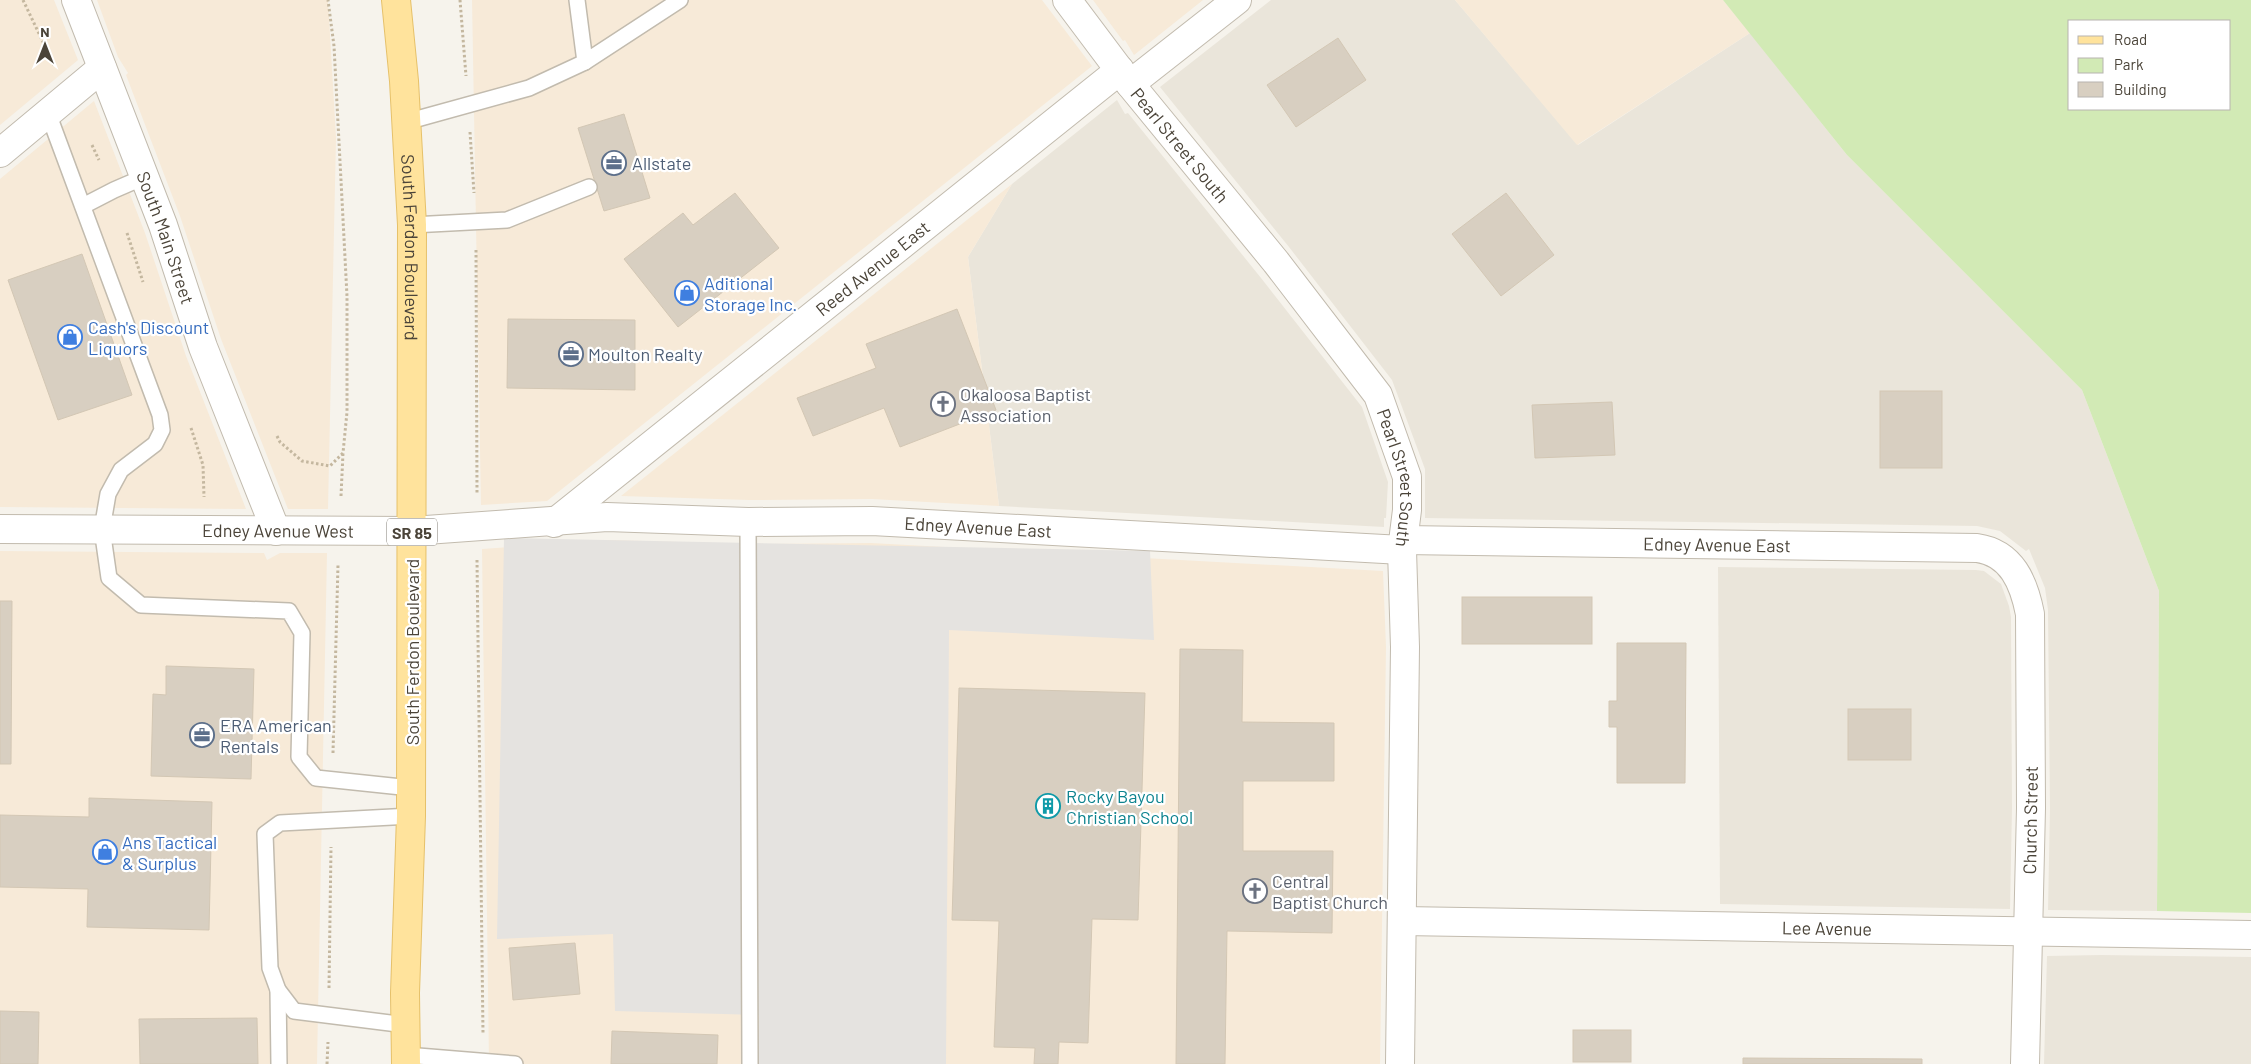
<svg xmlns="http://www.w3.org/2000/svg" width="2251" height="1064" font-family="Barlow,sans-serif">
<style>
.residential{fill:#eae5da}
.commercial{fill:#f7ead8}
.green{fill:#d2eab5;fill-rule:evenodd}
.parking{fill:#e5e3e0}
.building{fill:#d8cfc1;stroke:#d3c7b4}
.lines{fill:none;stroke-linecap:round;stroke-linejoin:round}
.lane-casing{stroke:#c2bbae;stroke-width:18}
.street-casing{stroke:#c2bbae;stroke-width:30}
.primary-casing{stroke:#e6c16a;stroke-width:30}
.path{stroke:#c4b79f;stroke-width:3;stroke-dasharray:2.5 2.5;stroke-linecap:butt}
.lane{stroke:#fff;stroke-width:15}
.street{stroke:#fff;stroke-width:28}
.primary{stroke:#ffe39c;stroke-width:28}
.labels{text-anchor:middle;dominant-baseline:central;stroke-width:4.5;stroke-linejoin:round;paint-order:stroke}
.shield{fill:#fff;stroke:#817c74;stroke-width:1}
.shield-label{font-size:16px;font-weight:bold;fill:#4b4439}
.street-label{font-size:18px;fill:#4b4439;stroke:#fff}
.service-label{font-size:18px;fill:#4e5e75;stroke:#fff;text-anchor:start}
.shop-label{font-size:18px;fill:#366cbe;stroke:#fff;text-anchor:start}
.worship-label{font-size:18px;fill:#5b616d;stroke:#fff;text-anchor:start}
.culture-label{font-size:18px;fill:#0d838f;stroke:#fff;text-anchor:start}
</style>
<rect width="100%" height="100%" fill="#f6f3ec"/>
<g class="residential">
<polygon points="1271,0 1455,0 1578,145 1750,33 1847,155 2082,390 2159,591 2157,911 2048,910 2050,808 2048,610 2045,588 2029,549 2026,551 2000,531 1977,526 1425,518 1425,469 1392,380 1289,247 1160,87"/>
<polygon points="1117,100 1125,114 1128,113 1261,278 1362,407 1388,482 1386,518 1384,518 1384,527 999,506 968,257 1012,184"/>
<polygon points="1718,567 1976,570 1984,571 2001,584 2009,606 2011,617 2012,808 2010,909 1720,904"/>
<polygon points="2101,955 2251,957 2251,1064 2044,1064 2047,956"/>
</g>
<g class="commercial">
<polygon points="0,0 54,0 78,60 0,125"/>
<polygon points="97,0 328,0 336,138 328,509 288,509 221,339 180,216 126,75 128,73 118,57"/>
<polygon points="472,0 1042,0 1092,66 547,501 481,505"/>
<polygon points="1093,0 1203,0 1134,55 1125,40 1123,41"/>
<polygon points="1455,0 1723,0 1750,33 1577,145"/>
<polygon points="94,101 145,233 186,356 246,509 0,507 0,179"/>
<polygon points="1012,184 968,257 999,506 872,499 749,500 621,496"/>
<polygon points="608,540 748,544 871,543 1383,571 1386,647 1380,1064 489,1064 482,549"/>
<polygon points="0,551 264,553 267,560 280,553 327,553 317,1064 0,1064"/>
</g>
<path class="green" d="M 1723,0 L 2251,0 L 2251,913 L 2157,911 L 2159,591 L 2082,390 L 1847,155 ZM 2070,21 L 2230,21 L 2230,109 L 2070,109 Z"/>
<polygon class="parking" points="504,538 1150,551 1154,640 949,630 946,1064 757,1064 759,1015 615,1011 613,934 497,939"/>
<g class="building">
<polygon points="1338,38 1366,80 1296,127 1267,85"/>
<polygon points="624,114 650,198 604,211 578,128"/>
<polygon points="735,193 779,248 678,327 624,259 683,213 693,225"/>
<polygon points="1506,193 1554,255 1501,296 1452,234"/>
<polygon points="82,254 132,395 58,420 8,280"/>
<polygon points="957,309 996,410 900,447 884,408 813,436 797,398 876,368 866,344"/>
<polygon points="508,319 635,320 635,390 507,388"/>
<rect x="1880" y="391" width="62" height="77"/>
<polygon points="1612,402 1615,455 1535,458 1532,405"/>
<rect x="1462" y="597" width="130" height="47"/>
<polygon points="0,601 12,601 11,764 0,764"/>
<polygon points="1617,643 1686,643 1685,783 1617,783 1617,727 1609,727 1609,701 1617,701"/>
<polygon points="1180,649 1243,650 1242,722 1334,723 1334,781 1243,781 1243,851 1333,851 1332,933 1227,931 1225,1064 1176,1064"/>
<polygon points="166,666 254,669 251,779 151,776 153,694 166,695"/>
<polygon points="959,688 1145,693 1138,920 1092,919 1088,1043 1059,1042 1058,1064 1034,1064 1035,1048 994,1047 999,921 952,920"/>
<rect x="1848" y="709" width="63" height="51"/>
<polygon points="89,798 212,802 209,930 87,927 88,889 0,887 0,815 89,817"/>
<polygon points="575,943 580,994 513,1000 509,948"/>
<polygon points="0,1011 39,1012 38,1064 0,1064"/>
<polygon points="257,1018 258,1064 140,1064 139,1019"/>
<rect x="1573" y="1030" width="58" height="32"/>
<polygon points="612,1031 718,1035 717,1064 611,1064"/>
<polygon points="1743,1058 1922,1059 1922,1064 1743,1064"/>
</g>
<g class="lines">
<defs>
<g id="lane">
<polyline points="577,0 585,62"/>
<polyline points="48,113 160,415 162,430 155,444 121,470 108,494 102,529 109,578 141,605 289,611 302,633 299,757 316,778 411,788"/>
<polyline points="406,122 529,88 585,62 680,0"/>
<polyline points="83,206 114,190 144,177"/>
<polyline points="412,225 507,220 589,187"/>
<polyline points="748,522 750,1064"/>
<polyline points="278,990 279,1064"/>
<polyline points="406,1025 294,1011 278,990 270,968 265,834 280,823 411,816"/>
<polyline points="406,1055 515,1064"/>
</g>
<g id="street">
<path id="s1" d="M 76,0 L 163,225 L 203,347 L 276,531"/>
<path id="s2" d="M 1067,0 L 1130,84 L 1276,262 L 1378,395 L 1407,477 L 1407,510 L 1402,550 L 1405,647 L 1400,1064"/>
<polyline points="1130,84 1237,0"/>
<polyline points="0,153 102,68"/>
<path id="s3" d="M 554,523 L 1120,70"/>
<path id="s4" d="M 0,529 L 412,531 L 607,517 L 748,522 L 872,521 L 1402,550"/>
<path id="s5" d="M 1403,540 L 1977,548 C 2012,553 2024,583 2030,614 L 2031,808 L 2025,1064"/>
<path id="s6" d="M 1402,921 L 2251,935"/>
</g>
<g id="primary">
<path id="s7" d="M 396,0 L 404,81 L 412,225 L 411,816 L 405,993 L 406,1064"/>
</g>
</defs>
<use href="#lane" class="lane-casing"/>
<use href="#street" class="street-casing"/>
<use href="#primary" class="primary-casing"/>
<g class="path">
<polyline points="23,0 54,65"/>
<polyline points="460,0 466,76"/>
<polyline points="470,132 474,193"/>
<polyline points="92,145 99,160"/>
<polyline points="127,233 143,282"/>
<polyline points="476,250 477,493"/>
<polyline points="191,428 203,465 204,497"/>
<polyline points="277,436 280,442 302,461 330,466 343,453 347,412 347,296 334,46 328,0"/>
<polyline points="341,496 343,453"/>
<polyline points="477,560 483,1033"/>
<polyline points="333,753 338,565"/>
<polyline points="329,988 331,847"/>
<polyline points="327,1064 328,1042"/>
</g>
<use href="#lane" class="lane"/>
<use href="#street" class="street"/>
<use href="#primary" class="primary"/>
</g>
<defs>
<symbol id="office-ring" viewBox="-11 -11 22 22"><circle r="9.5" fill="#fff" stroke="#5c6f8a" stroke-width="1.5"/><path d="M-6-3h4V-5.5h4V-3h4V5H-6ZM-1-4.5V-3h2v-1.5ZM-6 0V1H6V0Z" fill="#5c6f8a"/></symbol>
<symbol id="shop-ring" viewBox="-11 -11 22 22"><circle r="9.5" fill="#fff" stroke="#3f7fe0" stroke-width="1.5"/><path d="M-5-2.5h2.3a2.7 3.5 0 0 1 5.4 0H5L5.5 6h-11ZM-1.5-2.5h3a1.5 2.3 0 0 0-3 0Z" fill="#3f7fe0"/></symbol>
<symbol id="church-ring" viewBox="-11 -11 22 22"><circle r="9.5" fill="#fff" stroke="#6b7280" stroke-width="1.5"/><path d="M-1.2-6h2.4v3.5h3.3v2.4h-3.3V6h-2.4V-.1h-3.3v-2.4h3.3Z" fill="#6b7280"/></symbol>
<symbol id="building-ring" viewBox="-11 -11 22 22"><circle r="9.5" fill="#fff" stroke="#0f9aa8" stroke-width="1.5"/><path d="M-4-6H4V6H1V3H-1V6H-4ZM-2.5-4.3h1.7v1.8h-1.7ZM.8-4.3h1.7v1.8H.8ZM-2.5-1h1.7V.8h-1.7ZM.8-1h1.7V.8H.8Z" fill="#0f9aa8"/></symbol>
</defs>
<g fill-rule="evenodd">
<use href="#office-ring" x="600" y="149" width="28" height="28"/>
<use href="#shop-ring" x="673" y="279" width="28" height="28"/>
<use href="#shop-ring" x="56" y="323" width="28" height="28"/>
<use href="#office-ring" x="557" y="340" width="28" height="28"/>
<use href="#church-ring" x="929" y="390" width="28" height="28"/>
<use href="#office-ring" x="188" y="721" width="28" height="28"/>
<use href="#building-ring" x="1034" y="792" width="28" height="28"/>
<use href="#shop-ring" x="91" y="838" width="28" height="28"/>
<use href="#church-ring" x="1241" y="877" width="28" height="28"/>
</g>
<g class="labels">
<rect class="shield" x="387" y="518.5" width="50" height="27" rx="4"/>
<g class="shield-label">
<text x="412" y="532">SR 85</text>
</g>
<g class="street-label">
<text stroke="none"><textPath href="#s2" startOffset="184">Pearl Street South</textPath></text>
<text stroke="none"><textPath href="#s1" startOffset="254">South Main Street</textPath></text>
<text stroke="none"><textPath href="#s7" startOffset="248">South Ferdon Boulevard</textPath></text>
<text stroke="none"><textPath href="#s3" startOffset="408">Reed Avenue East</textPath></text>
<text stroke="none"><textPath href="#s2" startOffset="589">Pearl Street South</textPath></text>
<text stroke="none"><textPath href="#s4" startOffset="979">Edney Avenue East</textPath></text>
<text stroke="none"><textPath href="#s4" startOffset="278">Edney Avenue West</textPath></text>
<text stroke="none"><textPath href="#s5" startOffset="314">Edney Avenue East</textPath></text>
<text transform="translate(412 652) rotate(-90)">South Ferdon Boulevard</text>
<text transform="translate(2030 820) rotate(-89)">Church Street</text>
<text stroke="none"><textPath href="#s6" startOffset="425">Lee Avenue</textPath></text>
</g>
<g class="service-label">
<text x="632" y="163">Allstate</text>
<text x="588" y="354">Moulton Realty</text>
<text x="220" y="725">ERA American<tspan x="220" dy="21">Rentals</tspan></text>
</g>
<g class="shop-label">
<text x="704" y="283">Aditional<tspan x="704" dy="21">Storage Inc.</tspan></text>
<text x="88" y="327">Cash's Discount<tspan x="88" dy="21">Liquors</tspan></text>
<text x="122" y="842">Ans Tactical<tspan x="122" dy="21">&amp; Surplus</tspan></text>
</g>
<g class="worship-label">
<text x="960" y="394">Okaloosa Baptist<tspan x="960" dy="21">Association</tspan></text>
<text x="1272" y="881">Central<tspan x="1272" dy="21">Baptist Church</tspan></text>
</g>
<g class="culture-label">
<text x="1066" y="796">Rocky Bayou<tspan x="1066" dy="21">Christian School</tspan></text>
</g>
</g>
<rect x="2068" y="20" width="162" height="90" fill="#ffffff" stroke="#b7b4b0"/>
<rect x="2078" y="36" width="25" height="8" fill="#ffe39c" stroke="#b7b4b0"/>
<text x="2114" y="45" font-size="15" fill="#4b4439">Road</text>
<rect x="2078" y="58" width="25" height="15" fill="#d2eab5" stroke="#b7b4b0"/>
<text x="2114" y="70" font-size="15" fill="#4b4439">Park</text>
<rect x="2078" y="82" width="25" height="15" fill="#d8cfc1" stroke="#b7b4b0"/>
<text x="2114" y="95" font-size="15" fill="#4b4439">Building</text>
<g transform="translate(45 45)" stroke="#ffffff" stroke-width="4" paint-order="stroke">
<path d="M0-4L9 19L0 12L-9 19Z" fill="#4b4439"/>
<text y="-8" font-size="14" font-weight="bold" text-anchor="middle" fill="#4b4439">N</text>
</g>
</svg>
